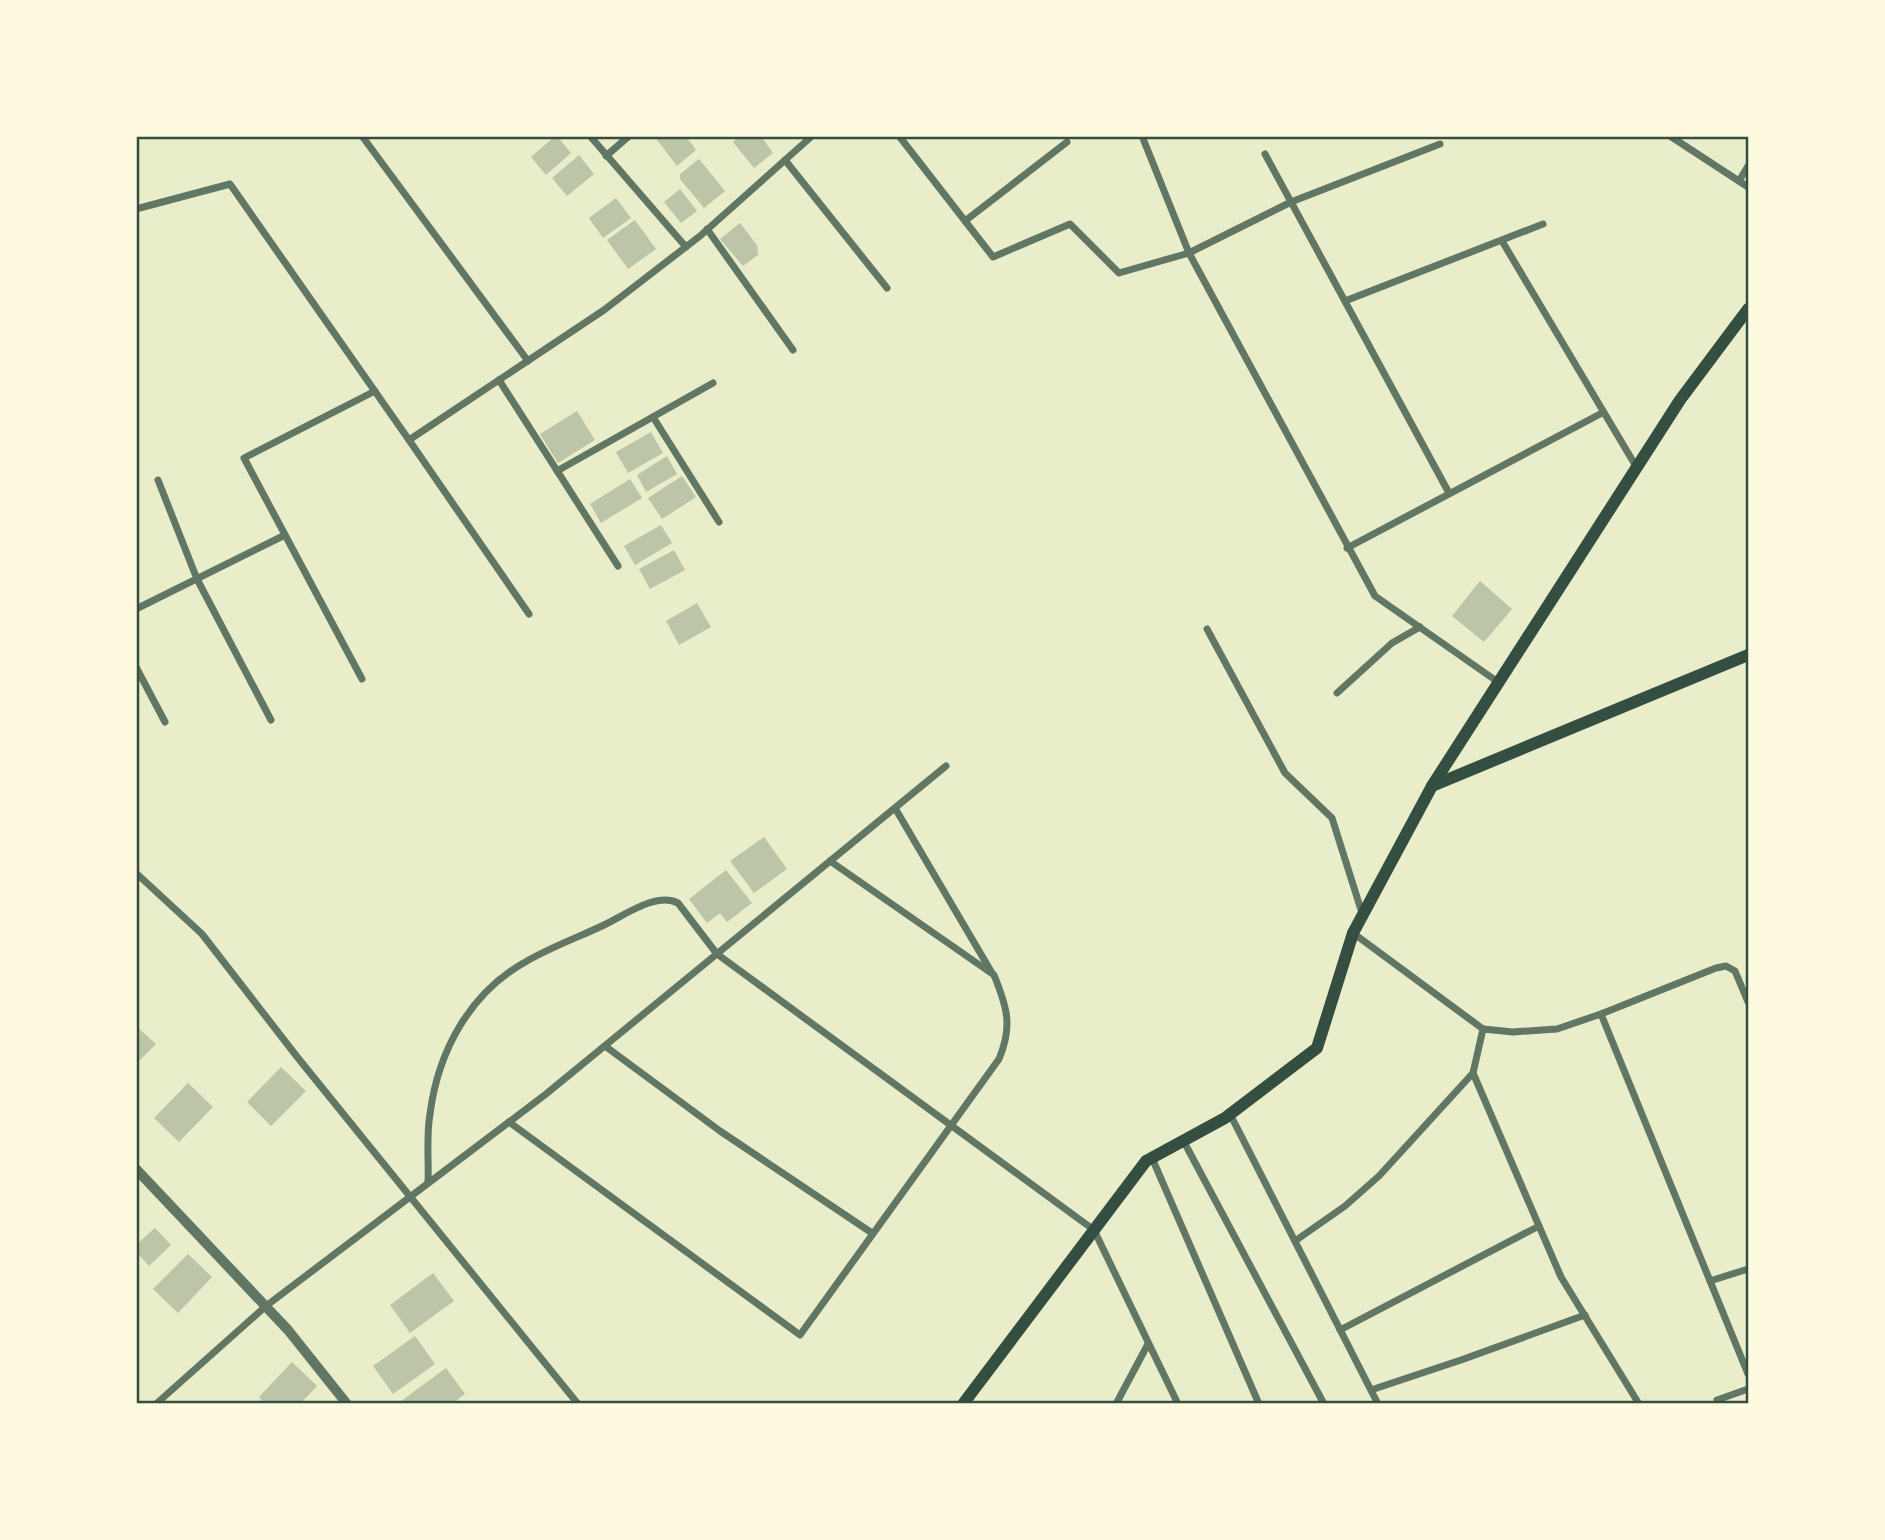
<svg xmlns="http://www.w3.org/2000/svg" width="1885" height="1540" font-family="'Libre Baskerville',serif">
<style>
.building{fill:#bcc5a7}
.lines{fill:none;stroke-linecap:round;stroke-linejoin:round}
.minor{stroke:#617663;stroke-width:7}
.tertiary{stroke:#617663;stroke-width:10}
.secondary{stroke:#344e41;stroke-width:12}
.neatline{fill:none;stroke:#344e41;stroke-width:2.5}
</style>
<rect width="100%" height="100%" fill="#e9edc9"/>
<g class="building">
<polygon points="555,136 557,136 571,153 546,175 531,157"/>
<polygon points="654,136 686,136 696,150 677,166"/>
<polygon points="740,136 761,136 773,153 754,168 733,142"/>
<polygon points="579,155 594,174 567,196 552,178"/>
<polygon points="699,159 725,191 704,208 680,179 680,174"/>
<polygon points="680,189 697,211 681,223 664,202"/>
<polygon points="616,198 631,218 603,238 589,218"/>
<polygon points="635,220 656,249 628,269 607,240"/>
<polygon points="740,223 757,245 758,255 743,266 720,239"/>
<polygon points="577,411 595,440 558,463 540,434"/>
<polygon points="651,432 663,453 628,473 616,452"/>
<polygon points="667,456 677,474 646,492 637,475"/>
<polygon points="682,476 696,497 662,519 648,498"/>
<polygon points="630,479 642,498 601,523 590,504"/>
<polygon points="661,525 672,543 635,565 624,546"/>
<polygon points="674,550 685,570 650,589 639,569"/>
<polygon points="1480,581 1512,609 1484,642 1452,616"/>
<polygon points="697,603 711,627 679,645 666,621"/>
<polygon points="764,837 787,869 754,893 730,861"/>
<polygon points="726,870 752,903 727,922 720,913 707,923 689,899"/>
<polygon points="136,1026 156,1044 136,1064"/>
<polygon points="281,1067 306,1091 271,1126 247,1102"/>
<polygon points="188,1083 213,1107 179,1142 154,1118"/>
<polygon points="155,1228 171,1245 149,1266 136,1252 136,1245"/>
<polygon points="188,1254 212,1277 178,1313 153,1289"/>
<polygon points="433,1273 454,1301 410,1333 390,1305"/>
<polygon points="415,1336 435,1364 393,1394 373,1366"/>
<polygon points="292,1362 317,1386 300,1404 265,1404 259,1397"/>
<polygon points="446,1368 465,1394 452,1404 397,1404"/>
</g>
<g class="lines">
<g class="minor">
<polyline points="362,136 528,361"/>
<polyline points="590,136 686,247"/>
<polyline points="899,136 993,257 1070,224 1119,273 1189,253 1291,202 1440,144"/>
<polyline points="1142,136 1189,253 1375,596 1498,682"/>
<polyline points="1670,136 1748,187"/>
<polyline points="1265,154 1449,493"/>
<polyline points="606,156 629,136"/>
<polyline points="785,160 887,288"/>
<polyline points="1739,181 1748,166"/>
<polyline points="136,209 230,184 409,440 604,310 700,236 812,136"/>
<polyline points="965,221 1067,142"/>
<polyline points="707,229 793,350"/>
<polyline points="1502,241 1637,468"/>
<polyline points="1345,301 1543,224"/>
<polyline points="499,380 618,566"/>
<polyline points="653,417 719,522"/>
<polyline points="409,440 529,614"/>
<polyline points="557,471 713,383"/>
<polyline points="158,480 197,579 271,720"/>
<polyline points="1347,548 1602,413"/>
<polyline points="136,609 285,535"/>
<polyline points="1207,629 1285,773 1332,818 1362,913"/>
<polyline points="136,667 165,722"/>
<polyline points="362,679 244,458 375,391"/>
<polyline points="1337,693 1392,643 1420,627"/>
<polyline points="895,808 992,973"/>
<polyline points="136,873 202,934 298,1058 578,1404"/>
<polyline points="1353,933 1483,1029 1513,1032 1557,1029 1601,1014"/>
<polyline points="1748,1002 1735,971 1726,966 1716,968 1601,1014 1748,1374"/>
<polyline points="1483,1029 1473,1073 1561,1277 1639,1404"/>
<polyline points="605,1046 720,1131 872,1233"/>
<polyline points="1230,1114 1378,1404"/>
<path d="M 509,1122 L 800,1335 L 999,1059 C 1013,1026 1007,1007 994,975 L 830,861"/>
<polyline points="1183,1140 1324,1404"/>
<polyline points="1152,1158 1259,1404"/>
<path d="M 428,1183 C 429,1161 426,1136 430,1114 C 438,1051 470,992 527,961 C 551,947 579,937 604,925 C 625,915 656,892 678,903 L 717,954 L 1094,1230 L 1178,1404"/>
<polyline points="1295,1241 1345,1206 1379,1176 1473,1073"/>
<polyline points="1710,1281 1748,1269"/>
<polyline points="1340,1330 1539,1226"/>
<polyline points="1371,1390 1461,1360 1585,1315"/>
<polyline points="156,1404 266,1306 546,1094 946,766"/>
<polyline points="1116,1404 1148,1344"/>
<polyline points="1719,1404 1717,1400 1748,1389"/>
</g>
<polyline class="tertiary" points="136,1169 288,1330 347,1404"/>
<g class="secondary">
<polyline points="1432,786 1680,400 1748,309"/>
<polyline points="963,1404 1146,1161 1225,1118 1317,1048 1353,933 1432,786 1748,655"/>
</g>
</g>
<rect width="1885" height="1540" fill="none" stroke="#fefae0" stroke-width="276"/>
<rect x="138" y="138" width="1609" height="1264" class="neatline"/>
</svg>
